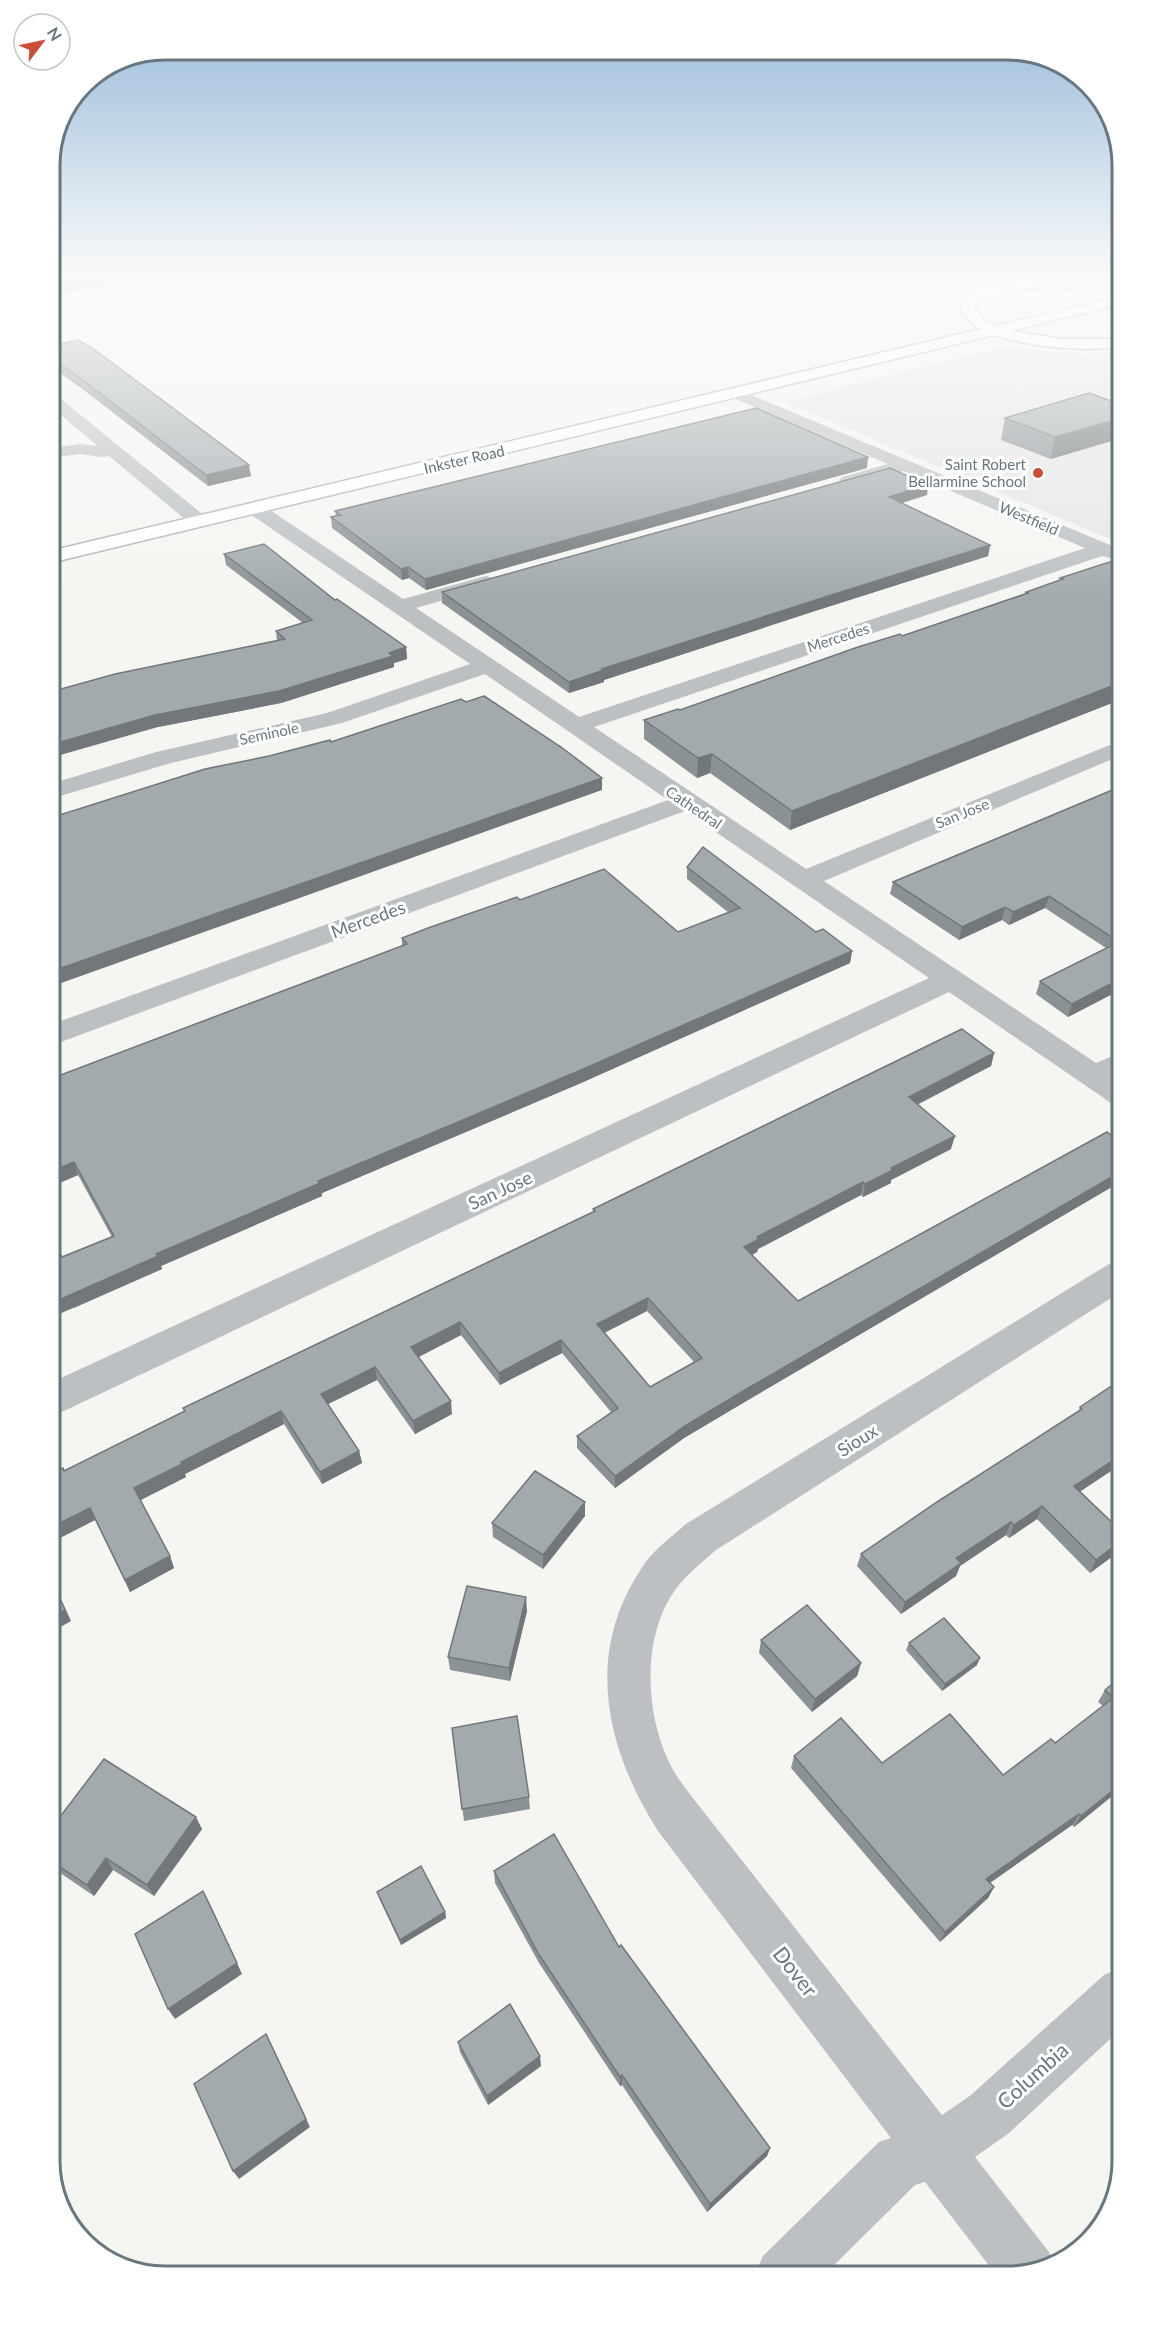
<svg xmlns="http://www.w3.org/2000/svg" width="1172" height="2326" font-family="Lato,sans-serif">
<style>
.built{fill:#e5e6e5}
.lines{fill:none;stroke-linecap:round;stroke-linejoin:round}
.secondary-casing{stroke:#afb4b7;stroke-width:3}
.street{fill:#bcc0c3;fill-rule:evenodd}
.secondary{fill:#fff;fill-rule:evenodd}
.wall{fill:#8b9296;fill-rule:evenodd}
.shaded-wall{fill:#71777a}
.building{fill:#a2aaae;stroke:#71777a;stroke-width:1.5;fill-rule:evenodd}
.poi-dot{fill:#ce4d38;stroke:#fff;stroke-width:2}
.labels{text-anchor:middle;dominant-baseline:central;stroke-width:6;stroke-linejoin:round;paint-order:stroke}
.far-street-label{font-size:15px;fill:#67777f;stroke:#fff}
.far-poi-label{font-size:15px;fill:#67777f;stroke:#fff;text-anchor:end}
.street-label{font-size:18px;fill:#67777f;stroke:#fff}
.near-street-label{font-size:21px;fill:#67777f;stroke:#fff}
.rim{fill:none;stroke:#67777f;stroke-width:3}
</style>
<rect width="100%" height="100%" fill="#f5f5f2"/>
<polygon class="built" points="1004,347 1084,354 1122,353 1122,544 785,402"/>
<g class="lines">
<defs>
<path id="secondary" d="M 925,274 L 947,274 L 987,286 L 1017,280 L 1040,279 L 1122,286 L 1122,294 C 1082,288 1042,284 1001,291 L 1005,294 L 1003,297 L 984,297 L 975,305 L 975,309 L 983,319 L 996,326 L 1122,296 L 1122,304 L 1011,331 L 1063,339 L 1122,339 L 1122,347 C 1079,351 1036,348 994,335 L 50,563 L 50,551 L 981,329 L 973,325 L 961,310 L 961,304 L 974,291 Z"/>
</defs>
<use href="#secondary" class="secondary-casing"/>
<g class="street">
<polygon points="737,389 1117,548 1120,552 1117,556 1110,558 1102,556 594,727 806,869 1122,740 1122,755 824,881 1096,1063 1122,1052 1122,1075 1118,1077 1122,1080 1122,1105 1111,1103 949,992 64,1411 50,1416 50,1383 929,978 685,811 50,1046 50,1025 668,800 485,674 342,723 171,763 50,799 50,784 156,752 327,713 470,664 247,512 245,508 247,504 261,504 403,599 486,576 493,578 496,582 493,586 416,608 579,717 1085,548 904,471 848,486 842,485 839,481 842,477 888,464 731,397 729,394"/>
<polygon points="50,393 56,395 206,517 208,521 206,525 192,525 109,456 102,457 80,454 50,458 50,448 80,444 98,446 50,406"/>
<path d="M 1122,1261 L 1122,1291 L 716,1550 C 700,1564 682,1578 671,1596 C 642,1643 646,1714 669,1762 C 675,1775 684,1786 692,1797 L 942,2115 L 971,2095 L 1104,1975 L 1122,1967 L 1122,2028 L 1009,2133 L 975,2157 L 1049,2252 L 1055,2265 L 1051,2268 L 997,2276 L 925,2182 L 915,2185 L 823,2276 L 754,2276 L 763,2256 L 879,2142 L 891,2138 L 658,1831 C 606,1749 584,1655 641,1569 C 652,1551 670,1538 686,1524 L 1109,1264 Z"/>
</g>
<use href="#secondary" class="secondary"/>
</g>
<g class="wall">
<polygon points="1053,274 1080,274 1065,278"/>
<polygon points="1108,274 1122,274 1122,278 1121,278"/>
<polygon points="50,346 251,476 208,486 85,391 50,366"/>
<polygon points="1089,393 1051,459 1001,440 1005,418"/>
<polygon points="867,468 426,590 409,578 402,580 332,528 331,517 336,516 335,511"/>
<polygon points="1122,473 1122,494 1115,491 1119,475"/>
<polygon points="927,495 902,503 990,545 988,556 818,610 604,680 604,682 569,693 442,603 442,592"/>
<polygon points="224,554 335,600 406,647 407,659 394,663 394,667 281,703 158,727 277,641 276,631 303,623 226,565"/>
<polygon points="1122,558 1122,699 790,830 710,773 697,778 644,739 644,720 680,710 902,636 1025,594 1026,592 1060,580 1060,578"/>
<polygon points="1122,786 1122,989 1068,1017 1036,994 1040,981 1106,948 1045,908 1009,925 1002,920 959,940 890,894 893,882"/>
<polygon points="687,867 852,951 850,963 581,1083 322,1193 322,1196 161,1266 162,1269 74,1308 62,1257 112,1237 78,1175 50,1187 50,1079 402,946 402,938 520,900 678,932 729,913 687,879"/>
<path d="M 994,1053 L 991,1066 L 917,1105 L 951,1149 L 891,1180 L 891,1183 L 863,1197 L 861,1195 L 758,1249 L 757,1252 L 752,1255 L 798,1301 L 1122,1144 L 1122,1181 L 748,1400 L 684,1438 L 615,1488 L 577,1448 L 577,1436 L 611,1412 L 562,1353 L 500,1385 L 461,1335 L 418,1357 L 452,1414 L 415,1434 L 377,1380 L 328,1404 L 359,1451 L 362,1463 L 322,1484 L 284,1424 L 185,1474 L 186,1477 L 140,1500 L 170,1556 L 174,1568 L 130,1592 L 95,1520 L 50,1543 L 50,1474 L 64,1471 L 184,1411 L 183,1408 L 593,1212 L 593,1209 ZM 647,1311 L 694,1362 L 650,1387 L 604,1333 Z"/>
<polygon points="1122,1379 1122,1476 1114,1469 1080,1491 1122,1532 1122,1547 1121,1550 1090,1573 1037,1519 1009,1538 1006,1535 960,1566 956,1576 901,1614 857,1566 861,1554 1078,1412 1080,1407"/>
<polygon points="585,1502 585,1516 543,1569 493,1537 492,1523"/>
<polygon points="527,1611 510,1681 450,1670 448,1657"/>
<polygon points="761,1640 861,1663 857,1676 812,1712 759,1653"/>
<polygon points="909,1643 977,1665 942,1691 906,1650"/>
<polygon points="1122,1676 1122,1788 1074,1827 1072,1825 990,1883 994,1887 988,1898 940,1942 791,1768 794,1756 1003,1775 1055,1743 1103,1706 1098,1702 1105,1690"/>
<polygon points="452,1728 529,1797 530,1809 464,1821"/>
<polygon points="202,1829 154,1896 113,1870 94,1896 50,1866 50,1830"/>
<polygon points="494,1871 619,1947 770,2148 767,2156 707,2212 622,2085 620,2086 539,1963 495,1883"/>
<polygon points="377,1892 445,1912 446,1918 401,1945 379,1898"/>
<polygon points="458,2042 541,2066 488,2105 460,2052"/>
</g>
<g class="shaded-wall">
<polygon points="106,274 169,274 50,294 50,283"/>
<polygon points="1066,274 1080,274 1065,278"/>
<polygon points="1122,418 1122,438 1051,459 1055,437"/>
<polygon points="868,457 867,468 426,590 425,579"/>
<polygon points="249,465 251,476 208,486 206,475"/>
<polygon points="928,485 927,495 888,507 889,497"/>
<polygon points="990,545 988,556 818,610 604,680 604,682 569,693 569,682 602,669 819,599"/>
<polygon points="408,567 409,578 402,580 401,569"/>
<polygon points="406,647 407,659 394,663 394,667 281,703 158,727 50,758 50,745 155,715"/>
<polygon points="1122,682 1122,699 790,830 792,811"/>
<polygon points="712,754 710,773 697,778 698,758"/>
<polygon points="602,778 602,790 50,987 50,972"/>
<polygon points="1049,896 1045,908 1009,925 1013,912"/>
<polygon points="1005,907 1002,920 959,940 962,927"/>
<polygon points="852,951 850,963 581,1083 322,1193 322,1196 161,1266 162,1269 50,1318 50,1304 156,1254 318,1181"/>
<polygon points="1122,978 1122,989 1068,1017 1072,1004"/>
<polygon points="994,1053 991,1066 906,1110 909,1097"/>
<polygon points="955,1136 951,1149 891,1180 891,1183 863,1197 865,1184 891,1168"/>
<polygon points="74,1162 78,1175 50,1187 50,1172"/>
<polygon points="1122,1171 1122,1181 748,1400 684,1438 615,1488 615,1476 685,1426 750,1387"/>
<polygon points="863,1182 861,1195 758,1249 757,1252 742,1260 744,1247 757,1237"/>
<polygon points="648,1298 647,1311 596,1337 597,1324"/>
<polygon points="460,1322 461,1335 413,1360 411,1347"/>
<polygon points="561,1340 562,1353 500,1385 499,1373"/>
<polygon points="375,1367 377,1380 324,1406 321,1394"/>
<polygon points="451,1401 452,1414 415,1434 413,1421"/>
<polygon points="281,1411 284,1424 185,1474 186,1477 139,1501 134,1488 181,1462"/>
<polygon points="359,1451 362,1463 322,1484 320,1472"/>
<polygon points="1120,1456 1114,1469 1069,1499 1074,1486"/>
<polygon points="585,1502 585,1516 543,1569 543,1555"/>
<polygon points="1042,1506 1037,1519 1009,1538 1014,1525"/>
<polygon points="90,1508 95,1520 50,1543 50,1528"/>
<polygon points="1011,1522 1006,1535 960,1566 956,1576 901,1614 905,1602 956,1558"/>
<polygon points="1122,1540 1122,1547 1121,1550 1090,1573 1096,1560"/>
<polygon points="170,1556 174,1568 130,1592 125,1580"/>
<polygon points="50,1575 71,1621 50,1633"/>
<polygon points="526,1597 527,1611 510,1681 509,1668"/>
<polygon points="980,1658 977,1665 942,1691 945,1684"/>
<polygon points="861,1663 857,1676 812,1712 815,1699"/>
<polygon points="1122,1783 1122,1788 1074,1827 1081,1816"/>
<polygon points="1079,1814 1072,1825 981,1889 986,1879"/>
<polygon points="196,1817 202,1829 154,1896 147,1885"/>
<polygon points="106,1858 113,1870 94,1896 87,1885"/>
<polygon points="994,1887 988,1898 940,1942 945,1932"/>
<polygon points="209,1902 242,1974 175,2019 168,2009"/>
<polygon points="445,1912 446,1918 401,1945 400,1940"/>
<polygon points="271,2044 310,2127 239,2179 233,2171"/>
<polygon points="540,2056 541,2066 488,2105 487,2096"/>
<polygon points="622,2075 622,2085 620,2086 620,2077"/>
<polygon points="770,2148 767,2156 707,2212 710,2204"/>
</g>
<g class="building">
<polygon points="50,274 106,274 50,283"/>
<polygon points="78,340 92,348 249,465 206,475 83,380 50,357 50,346"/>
<polygon points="1089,393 1122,405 1122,418 1055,437 1005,418"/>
<polygon points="756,408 868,457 425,579 408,567 401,569 331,517 341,515 335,511"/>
<polygon points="890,468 928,485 889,497 990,545 819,599 602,669 604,670 569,682 442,592"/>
<polygon points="264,544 335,600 337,599 406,647 389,653 393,656 279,691 155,715 50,745 50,692 115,674 285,639 276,631 312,620 224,554"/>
<polygon points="1122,558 1122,682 792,811 712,754 698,758 644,720 678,709 680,710 858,647 900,634 902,636 1028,593 1026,592 1063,579 1060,578"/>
<polygon points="484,696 561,747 602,778 50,972 50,818 205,769 269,756 330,740 331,742 461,699 466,702"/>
<polygon points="1122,786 1122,978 1072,1004 1040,981 1119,942 1049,896 1013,912 1005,907 962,927 893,882"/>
<polygon points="703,847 816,932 823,929 852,951 581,1070 318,1181 320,1183 156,1254 158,1256 50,1304 50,1232 62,1257 114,1236 74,1162 50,1172 50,1079 407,944 402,938 428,928 517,897 520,900 604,869 678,932 740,908 687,867"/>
<path d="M 962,1029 L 994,1053 L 909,1097 L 955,1136 L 891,1168 L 893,1170 L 865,1184 L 863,1182 L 757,1237 L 759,1239 L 744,1247 L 798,1301 L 1107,1132 L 1122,1144 L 1122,1171 L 750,1387 L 685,1426 L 615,1476 L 577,1436 L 618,1408 L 561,1340 L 499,1373 L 460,1322 L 411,1347 L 451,1401 L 413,1421 L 375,1367 L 321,1394 L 359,1451 L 320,1472 L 281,1411 L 181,1462 L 182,1464 L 134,1488 L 170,1556 L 125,1580 L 90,1508 L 50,1528 L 50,1474 L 63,1468 L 64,1471 L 185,1411 L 183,1408 L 595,1211 L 593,1209 ZM 648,1298 L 702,1358 L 650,1387 L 597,1324 Z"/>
<polygon points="1122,1379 1122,1458 1120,1456 1074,1486 1122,1532 1122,1540 1096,1560 1042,1506 1014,1525 1011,1522 956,1558 961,1563 905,1602 861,1554 937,1502 1082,1409 1080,1407"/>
<polygon points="535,1471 585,1502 543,1555 492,1523"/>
<polygon points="50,1576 65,1610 50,1618"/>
<polygon points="467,1586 526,1597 509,1668 448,1657"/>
<polygon points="807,1605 861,1663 815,1699 761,1640"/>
<polygon points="944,1618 980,1658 945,1684 909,1643"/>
<polygon points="1122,1676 1122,1783 1081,1816 1079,1814 986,1879 994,1887 945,1932 794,1756 841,1718 882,1763 950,1714 1003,1775 1051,1739 1055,1743 1113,1698 1105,1690"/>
<polygon points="517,1716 529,1797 462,1809 452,1728"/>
<polygon points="104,1759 196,1817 147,1885 106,1858 87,1885 50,1860 50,1830"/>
<polygon points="554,1834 619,1947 621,1945 770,2148 710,2204 622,2075 620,2077 538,1953 494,1871"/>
<polygon points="421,1866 445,1912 400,1940 377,1892"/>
<polygon points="203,1891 237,1963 168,2009 135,1934"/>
<polygon points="510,2004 540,2056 487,2096 458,2042"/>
<polygon points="266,2034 306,2119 233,2171 194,2084"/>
</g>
<linearGradient id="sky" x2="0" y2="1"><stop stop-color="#93b8d9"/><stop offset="0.46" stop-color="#fafaf9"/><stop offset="1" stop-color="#fafaf9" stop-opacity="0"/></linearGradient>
<rect width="1172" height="600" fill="url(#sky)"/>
<circle class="poi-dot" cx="1038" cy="473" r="6"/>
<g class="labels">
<g class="far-street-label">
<text transform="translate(464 459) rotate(-13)">Inkster Road</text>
<text transform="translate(1029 518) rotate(23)">Westfield</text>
<text transform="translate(838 637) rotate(-18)">Mercedes</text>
<text transform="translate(269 733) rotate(-12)">Seminole</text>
<text transform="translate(694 807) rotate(34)">Cathedral</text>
<text transform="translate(962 813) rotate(-22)">San Jose</text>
</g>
<g class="far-poi-label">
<text x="1026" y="464">Saint Robert<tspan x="1026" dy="17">Bellarmine School</tspan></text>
</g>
<g class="street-label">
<text transform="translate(368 919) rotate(-20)">Mercedes</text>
<text transform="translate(500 1190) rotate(-25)">San Jose</text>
<text transform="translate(857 1440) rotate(-32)">Sioux</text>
</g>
<g class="near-street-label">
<text transform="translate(796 1971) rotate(52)">Dover</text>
<text transform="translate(1032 2075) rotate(-42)">Columbia</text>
</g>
</g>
<path d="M0 0H1172V2326H0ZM165 60H1007A105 105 0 0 1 1112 165V2161A105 105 0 0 1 1007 2266H165A105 105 0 0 1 60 2161V165A105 105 0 0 1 165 60Z" fill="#fff" fill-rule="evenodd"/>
<path class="rim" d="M165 60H1007A105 105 0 0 1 1112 165V2161A105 105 0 0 1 1007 2266H165A105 105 0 0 1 60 2161V165A105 105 0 0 1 165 60Z"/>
<g transform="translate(42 42) rotate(58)"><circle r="28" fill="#ffffff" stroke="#c2c9cc" stroke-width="1.5"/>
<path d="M0-4.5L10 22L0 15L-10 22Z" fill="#ce4d38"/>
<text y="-9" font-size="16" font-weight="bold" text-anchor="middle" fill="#67777f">N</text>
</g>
</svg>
